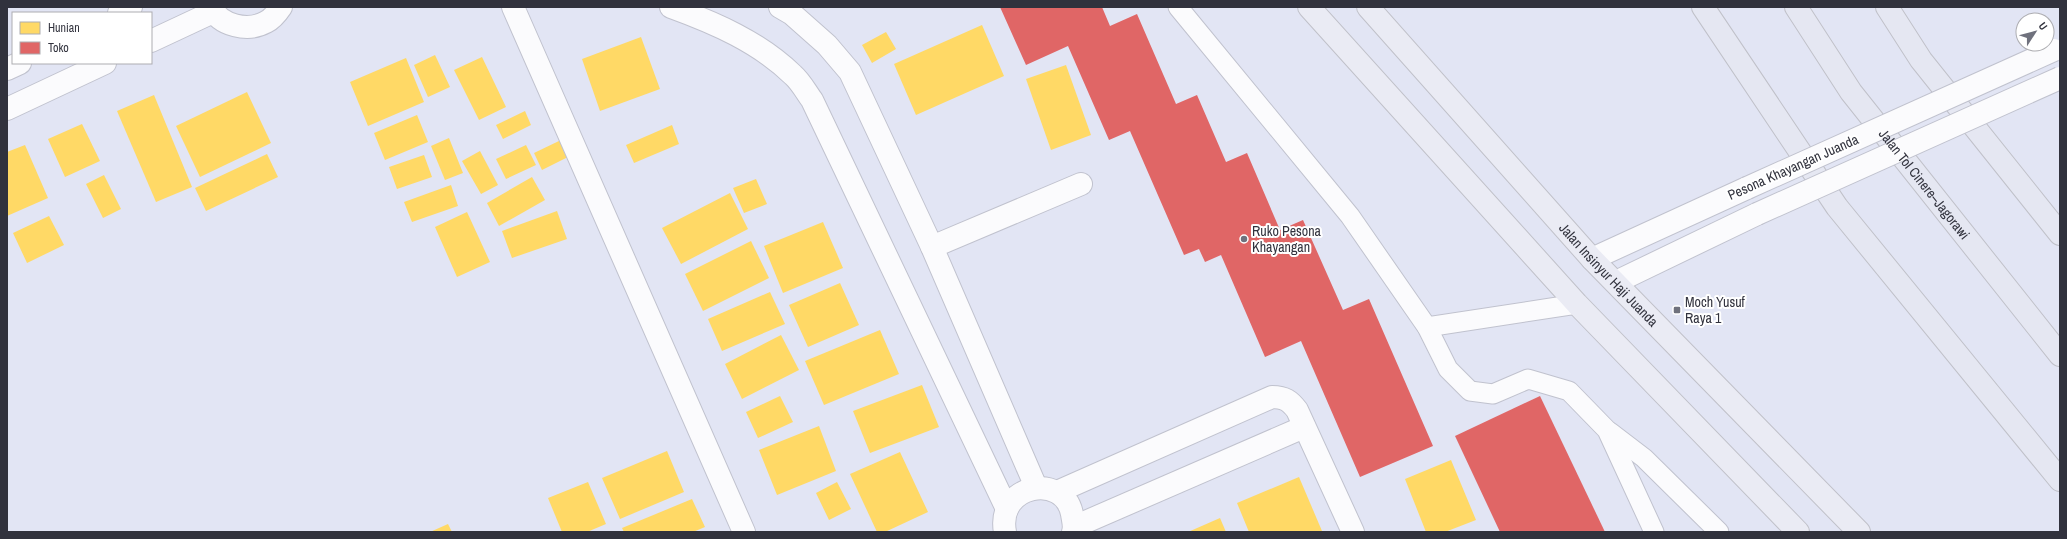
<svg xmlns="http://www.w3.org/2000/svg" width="2067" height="539" font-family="'Archivo Narrow',sans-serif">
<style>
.homes{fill:#ffd966}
.shops{fill:#e06666}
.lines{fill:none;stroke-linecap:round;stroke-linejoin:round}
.service-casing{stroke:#c0c2ce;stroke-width:21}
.minor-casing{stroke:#c0c2ce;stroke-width:24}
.trunk-casing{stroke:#c0c1c9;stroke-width:24}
.motorway-casing{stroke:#c0c1c9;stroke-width:24}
.service{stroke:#fbfbfd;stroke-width:19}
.minor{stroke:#fbfbfd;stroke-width:22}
.trunk{stroke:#eaebf4;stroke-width:22}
.motorway{stroke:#e5e7f2;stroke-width:22}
.minor-bridge-casing{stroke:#c0c2ce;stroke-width:24;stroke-linecap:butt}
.minor-bridge{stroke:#fbfbfd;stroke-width:22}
.poi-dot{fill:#6f717d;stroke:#fff;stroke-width:1.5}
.labels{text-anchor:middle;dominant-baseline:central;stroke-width:4;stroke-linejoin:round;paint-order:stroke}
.street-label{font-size:14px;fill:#31323d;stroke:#fff}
.poi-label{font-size:14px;fill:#31323d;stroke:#fff;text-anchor:start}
</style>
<rect width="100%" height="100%" fill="#e2e5f4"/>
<g class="homes">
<polygon points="982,25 1004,76 916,115 894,64"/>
<polygon points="886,32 896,49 872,63 862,45"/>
<polygon points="641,37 660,89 600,111 582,59"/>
<polygon points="435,55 450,87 428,97 414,65"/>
<polygon points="482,57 506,107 479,120 454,70"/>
<polygon points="406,58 424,102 368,126 350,82"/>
<polygon points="1066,65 1091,135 1051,150 1026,79"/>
<polygon points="247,92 271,143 200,177 176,126"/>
<polygon points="154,95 192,187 156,202 117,111"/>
<polygon points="525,111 531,125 503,139 496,125"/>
<polygon points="417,115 428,142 385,160 374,133"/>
<polygon points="82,124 100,161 65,177 48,139"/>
<polygon points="672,125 679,144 634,163 626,145"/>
<polygon points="449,138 463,173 445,180 431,146"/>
<polygon points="561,140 570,156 542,170 534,153"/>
<polygon points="25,145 48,198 7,216 7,152"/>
<polygon points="526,145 536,165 506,179 496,159"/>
<polygon points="480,151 498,185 481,194 462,161"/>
<polygon points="267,154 278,177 206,211 195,188"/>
<polygon points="424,155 432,177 397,189 389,167"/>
<polygon points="104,175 121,209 103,218 86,184"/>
<polygon points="532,177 545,200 499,226 487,203"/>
<polygon points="756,179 767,204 744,213 733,188"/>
<polygon points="451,185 458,206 412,222 404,202"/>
<polygon points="730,193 748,229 681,264 662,228"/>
<polygon points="557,211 567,239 512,258 502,231"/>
<polygon points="467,212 490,262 457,277 435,227"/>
<polygon points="49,216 64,245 27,263 13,233"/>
<polygon points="823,222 843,268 783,293 764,246"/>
<polygon points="751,241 769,278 703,311 685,274"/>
<polygon points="840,283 859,325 808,347 789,305"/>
<polygon points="770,292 785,324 722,351 708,319"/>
<polygon points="880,330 899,374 824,405 805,361"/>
<polygon points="781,335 799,370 742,399 725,364"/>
<polygon points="922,385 939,427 870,453 853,411"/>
<polygon points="780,396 793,422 758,438 746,412"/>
<polygon points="819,426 836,471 777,495 759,450"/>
<polygon points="667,451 684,492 620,519 602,478"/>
<polygon points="900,452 928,512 885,532 877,532 850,474"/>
<polygon points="1451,460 1476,520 1445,532 1426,532 1405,479"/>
<polygon points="1299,477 1322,531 1249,532 1237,503"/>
<polygon points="588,482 606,524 587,532 562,532 548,498"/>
<polygon points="837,482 851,509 829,520 816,493"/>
<polygon points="692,499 705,527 693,532 624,532 622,528"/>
<polygon points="1220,518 1226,532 1188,532"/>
<polygon points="448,524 452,532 430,532"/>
</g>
<g class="shops">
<polygon points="1000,7 1102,7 1110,26 1137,14 1176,104 1197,95 1226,162 1247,153 1280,230 1303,220 1343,310 1369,299 1433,446 1360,477 1301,341 1265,357 1221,255 1205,262 1199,249 1184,255 1130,131 1109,140 1068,46 1026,65"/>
<polygon points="1540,396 1605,532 1500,532 1455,436"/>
</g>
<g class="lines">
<defs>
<g id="service">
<polyline points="1178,7 1350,216 1427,327 1448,369 1470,391 1493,394 1528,379 1569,391 1607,430 1654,532"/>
<polyline points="1427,327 1577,304"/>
<polyline points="1610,432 1644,458 1719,532"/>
</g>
<g id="minor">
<path d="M 211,7 C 220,26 248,32 266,22 C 272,19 277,13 281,7"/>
<polyline points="513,7 744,532"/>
<path d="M 671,7 C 715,23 759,42 793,75 C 801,82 806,92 812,100 L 1007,509"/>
<polyline points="780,7 792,14 827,45 850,72 932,247 1036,487"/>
<polyline points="119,13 131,7"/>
<polyline points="151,41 213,12"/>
<polyline points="7,69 20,63"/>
<polyline points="7,109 105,63"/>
<polyline points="932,247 1081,184"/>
<polyline points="1592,259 1747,188"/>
<polyline points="1616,282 1757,214"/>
<path d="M 1057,492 L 1272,397 C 1285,397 1290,401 1297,410 L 1353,532"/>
<polyline points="1074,527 1304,427"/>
<path d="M 1005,532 C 996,484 1064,472 1072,514 C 1073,521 1075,526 1073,532"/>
</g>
<g id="trunk">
<polyline points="1309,7 1577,304 1798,532"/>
<path id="s1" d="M 1368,7 L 1592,259 L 1859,532"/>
</g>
<g id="motorway">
<polyline points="1703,7 1837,207 2060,480"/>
<path id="s2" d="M 1796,7 L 1851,92 L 2060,355"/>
<polyline points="1887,7 1921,60 2060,234"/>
</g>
</defs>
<use href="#service" class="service-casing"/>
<use href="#minor" class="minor-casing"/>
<use href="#trunk" class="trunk-casing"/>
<use href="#motorway" class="motorway-casing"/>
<use href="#service" class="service"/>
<use href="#minor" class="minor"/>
<use href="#trunk" class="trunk"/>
<use href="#motorway" class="motorway"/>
<defs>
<g id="minor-bridge">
<polyline points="1747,188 2054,50"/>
<polyline points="1757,214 2060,78"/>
</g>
</defs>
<use href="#minor-bridge" class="minor-bridge-casing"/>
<use href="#minor-bridge" class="minor-bridge"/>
</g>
<g class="poi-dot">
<circle cx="1244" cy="239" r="4"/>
<rect x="1673" y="306" width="8" height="8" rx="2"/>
</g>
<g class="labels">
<g class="street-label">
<text transform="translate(1793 167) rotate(-24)">Pesona Khayangan Juanda</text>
<text stroke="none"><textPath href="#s2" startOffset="219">Jalan Tol Cinere–Jagorawi</textPath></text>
<text stroke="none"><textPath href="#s1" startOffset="360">Jalan Insinyur Haji Juanda</textPath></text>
</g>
<g class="poi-label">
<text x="1252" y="231">Ruko Pesona<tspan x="1252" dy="16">Khayangan</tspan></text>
<text x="1685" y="302">Moch Yusuf<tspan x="1685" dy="16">Raya 1</tspan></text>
</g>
</g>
<rect width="2067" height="539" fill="none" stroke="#31323d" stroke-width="16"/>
<rect x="12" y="12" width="140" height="52" fill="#ffffff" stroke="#adadb1"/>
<rect x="20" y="22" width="20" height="12" fill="#ffd966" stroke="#adadb1"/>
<text x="48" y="32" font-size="12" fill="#31323d">Hunian</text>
<rect x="20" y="42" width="20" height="12" fill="#e06666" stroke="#adadb1"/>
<text x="48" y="52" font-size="12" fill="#31323d">Toko</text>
<g transform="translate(2035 32) rotate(54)"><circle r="19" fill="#ffffff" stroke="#adadb1"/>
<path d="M0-3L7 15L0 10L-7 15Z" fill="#6f717d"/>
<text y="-6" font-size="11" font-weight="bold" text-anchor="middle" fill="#31323d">U</text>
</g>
</svg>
